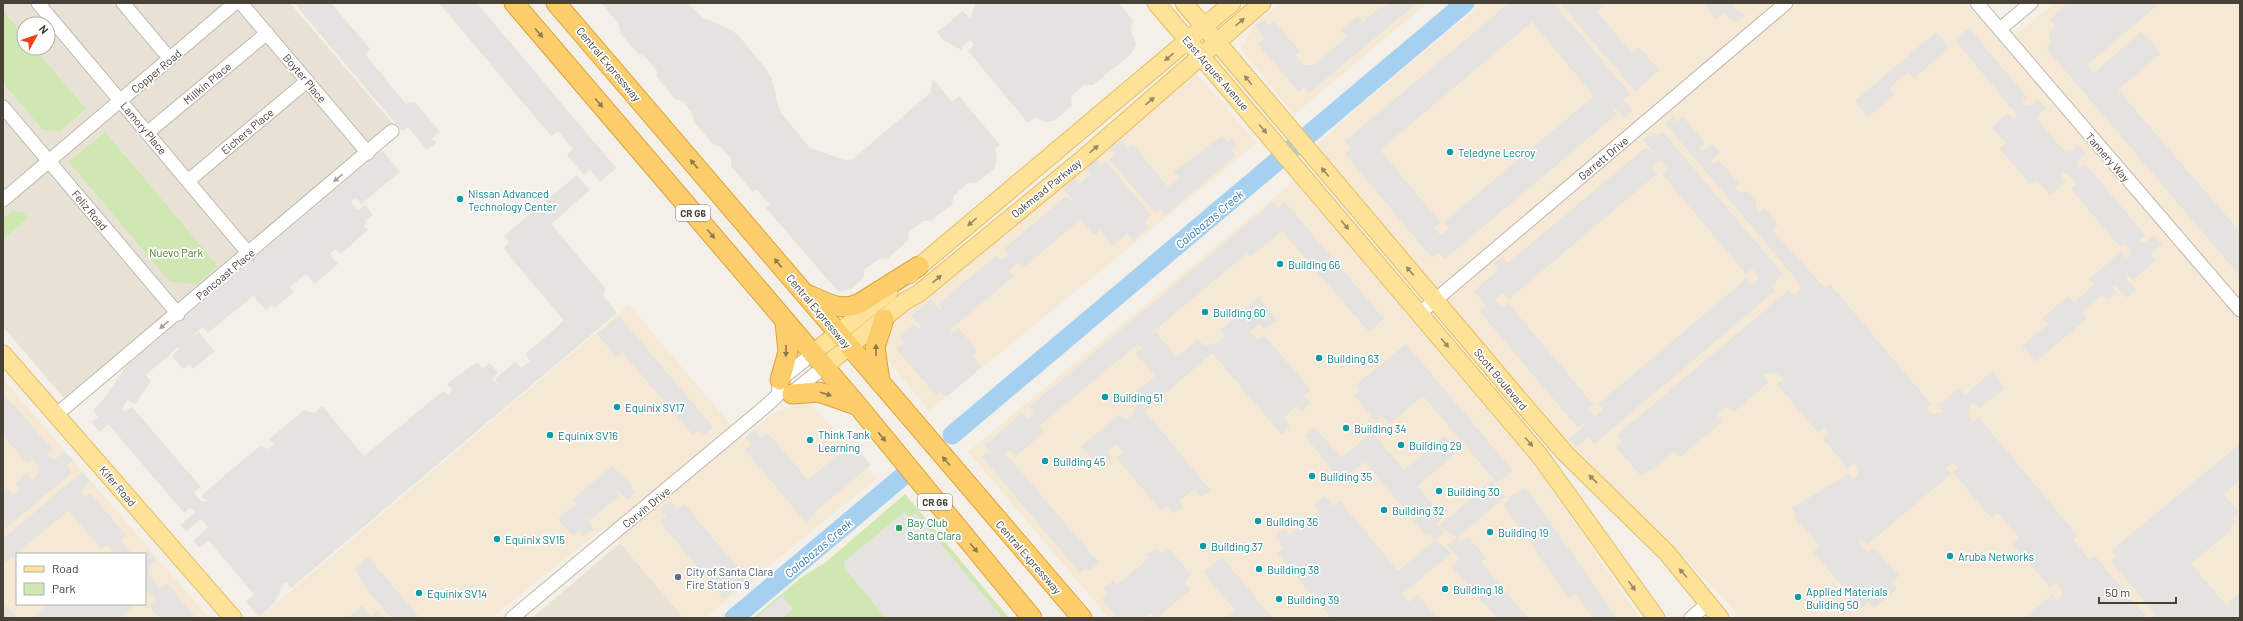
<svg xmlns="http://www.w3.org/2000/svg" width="2243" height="621" font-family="Barlow,sans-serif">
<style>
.residential{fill:#e8e2d6;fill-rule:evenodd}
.commercial{fill:#f5e8d4;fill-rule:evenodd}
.green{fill:#cfe8b1}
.parking{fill:#e5e3e0;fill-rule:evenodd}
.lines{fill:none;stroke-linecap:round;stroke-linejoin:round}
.river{stroke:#a5d0f0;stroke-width:19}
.minor-casing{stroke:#bfb8ab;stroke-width:15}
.major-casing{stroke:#e3bf67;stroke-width:19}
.highway-casing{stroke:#dca23a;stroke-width:21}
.minor{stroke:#fff;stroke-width:13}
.major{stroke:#fde298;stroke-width:17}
.highway{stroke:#fcce6b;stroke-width:19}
.oneway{fill:#998963}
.oneway2{fill:#8f794c}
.oneway3{fill:#a3a09b}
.culture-dot{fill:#0f9aa8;stroke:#fff;stroke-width:1.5}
.leisure-dot{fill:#2e9e5b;stroke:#fff;stroke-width:1.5}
.service-dot{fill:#5c6f8a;stroke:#fff;stroke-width:1.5}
.labels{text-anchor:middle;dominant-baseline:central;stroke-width:3.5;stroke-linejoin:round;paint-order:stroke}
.shield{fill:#fff;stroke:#7e7a73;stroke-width:1}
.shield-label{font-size:10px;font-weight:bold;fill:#474137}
.street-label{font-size:11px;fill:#474137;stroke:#fff}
.culture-label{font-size:11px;fill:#0d838f;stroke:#fff;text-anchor:start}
.park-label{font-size:11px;fill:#47792a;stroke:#fff}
.leisure-label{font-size:11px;fill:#27864d;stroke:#fff;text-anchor:start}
.service-label{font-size:11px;fill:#4e5e75;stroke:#fff;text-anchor:start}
.water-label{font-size:12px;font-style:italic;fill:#307ab3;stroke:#fff}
</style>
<rect width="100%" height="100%" fill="#f4f0e8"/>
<g class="residential">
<path d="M 3,3 L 290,3 L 400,132 L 127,362 L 71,406 L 3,327 ZM 24,24 L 48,24 L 48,48 L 24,48 Z"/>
<polygon points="620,543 684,618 532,618"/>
</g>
<g class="commercial">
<polygon points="1280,3 1427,3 1294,115 1241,48 1254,25"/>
<polygon points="1483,3 1965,3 2003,46 2054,3 2240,3 2240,618 1739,618 1722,596 1551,424 1315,147 1360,106"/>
<polygon points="1195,72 1257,143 929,411 872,340"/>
<polygon points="1294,181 1535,465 1635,611 1638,618 1109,618 968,452"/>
<polygon points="629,305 743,439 772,414 808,400 877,478 705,618 684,618 606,526 491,618 259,618"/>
<path d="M 3,379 L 209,618 L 3,618 ZM 17,554 L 145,554 L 145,604 L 17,604 Z"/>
</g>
<g class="green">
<polygon points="3,11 24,36 24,48 34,48 86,109 60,131 43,130 3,83"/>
<polygon points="105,132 218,266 197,284 170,282 69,162"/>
<polygon points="12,211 23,212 28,218 3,239 3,218"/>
<polygon points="905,494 1009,618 753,618 803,576 826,562"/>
</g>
<g class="parking">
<polygon points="294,3 331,3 370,49 365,54 406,104 410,101 412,103 415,102 440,132 432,138 436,143 427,150 408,127 402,131"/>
<polygon points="439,3 477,3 616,168 600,182 590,170 584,175 567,155 573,149 558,131 551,136"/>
<polygon points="602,3 688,3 702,17 730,29 739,36 767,70 772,80 780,112 810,148 845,160 853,159 930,93 933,79 952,102 959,96 1000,145 995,149 997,157 995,168 978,182 968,183 954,195 952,204 931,221 923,221 909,232 908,241 888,258 879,259 864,270 864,278 851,289 840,291 835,288 766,208 770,205 756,189 753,192 731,166 731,158 720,146 714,145 694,122 693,114 683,101 675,99 657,77 657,71 644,56 638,54 620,33 619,25"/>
<polygon points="976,3 1119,3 1134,22 1130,26 1136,45 1131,54 1093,85 1084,85 1071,97 1072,105 1054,121 1045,122 1035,117 1028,123 968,51 974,45 970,40 962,46 962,50 943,40 937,32 963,11 970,18"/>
<polygon points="1389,3 1417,3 1309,93 1304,87 1299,92 1258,44 1264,39 1256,26 1265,18 1268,26 1273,21 1300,51 1296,55 1303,65 1314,65 1347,37 1341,31 1358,16 1363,22 1381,6 1383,8"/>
<path d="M 1509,3 L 1554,3 L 1630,94 L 1623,99 L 1633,111 L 1624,118 L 1613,106 L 1612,108 L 1617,114 L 1445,259 L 1439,253 L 1432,258 L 1345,154 L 1351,148 L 1345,141 ZM 1532,22 L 1594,96 L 1444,222 L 1449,229 L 1440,235 L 1434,227 L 1440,222 L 1380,150 Z"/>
<polygon points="1560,3 1607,3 1597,12 1632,53 1639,47 1659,70 1635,91"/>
<polygon points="1703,3 1734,3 1733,7 1746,15 1735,23 1724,13 1715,18"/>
<polygon points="2068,3 2160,3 2087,65 2094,73 2141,32 2156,46 2156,48 2160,54 2118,90 2240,232 2240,276 2046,48 2051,44 2049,33 2055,26 2050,19"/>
<polygon points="1969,28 2027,97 2022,102 2025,105 2030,106 2038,99 2046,108 2038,115 2038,120 2064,151 2070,152 2078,145 2086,154 2078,161 2077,166 2079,168 2085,163 2145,235 2139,241 2145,242 2154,235 2162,244 2151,254 2156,260 2133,280 2127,274 2127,279 2136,290 2127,298 2116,286 2112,286 2117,293 2107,301 2102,295 2082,312 2087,319 2035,362 2022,346 2048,324 2042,318 2068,296 2074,302 2094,285 2089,279 2121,252 2126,258 2131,254 2130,249 2125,243 2120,247 2071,189 2076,185 2067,174 2064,173 2061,175 2066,182 2050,195 2037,180 2030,184 2000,149 2006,143 1992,127 2008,113 2014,120 2017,115 1955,40"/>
<polygon points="1936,32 1949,48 1914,78 1908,72 1889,88 1894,95 1868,117 1855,101"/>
<polygon points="1673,117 1677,122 1683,117 1705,143 1699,148 1702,151 1712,144 1716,148 1720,153 1711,161 1713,164 1719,160 1739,183 1734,189 1740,192 1748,191 1757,200 1755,204 1758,213 1764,208 1778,225 1772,230 1825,288 1830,284 1931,404 1926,408 1929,412 1934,414 1943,412 1944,411 1938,405 1959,388 1965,395 1992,371 2005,388 1979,409 1974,403 1970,406 1968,415 1971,419 1973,422 1979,418 2078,536 2073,540 2089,560 2095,556 2147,618 2024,618 2052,595 2058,601 2062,595 2061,588 2056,582 2050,587 2013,544 2019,538 1998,513 1991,518 1953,472 1959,467 1953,463 1946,468 1951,474 1867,545 1861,539 1858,541 1868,553 1874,548 1899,576 1891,582 1897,589 1874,608 1869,602 1861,608 1813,552 1820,546 1794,517 1796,515 1792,508 1848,474 1854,480 1858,473 1857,467 1854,463 1848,468 1823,439 1829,434 1824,428 1818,433 1777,384 1783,379 1775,372 1764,375 1769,382 1734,412 1728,406 1717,415 1722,422 1680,457 1674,451 1652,470 1648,470 1641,476 1616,447 1622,441 1617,435 1789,290 1794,296 1800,289 1800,284 1665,123"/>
<path d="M 1652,132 L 1656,137 L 1663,132 L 1783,274 L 1771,286 L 1775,291 L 1594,444 L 1589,437 L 1577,447 L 1569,439 L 1585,425 L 1584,423 L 1578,428 L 1480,312 L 1486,305 L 1474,291 L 1498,270 L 1494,264 L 1503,257 L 1508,263 L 1646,147 L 1651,152 L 1652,151 L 1643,139 ZM 1660,161 L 1668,169 L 1662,174 L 1746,274 L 1752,269 L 1759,278 L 1751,285 L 1746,279 L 1598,404 L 1603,410 L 1595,417 L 1587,409 L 1593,404 L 1508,303 L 1502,308 L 1495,300 L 1503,293 L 1509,299 L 1657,174 L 1652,167 Z"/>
<polygon points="1222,136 1227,142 1232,139 1237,145 1231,150 1236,156 1165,215 1160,209 1155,213 1109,159 1115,154 1109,150 1121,140 1127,150 1133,145 1168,187 1179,177 1174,172"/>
<polygon points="382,150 400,172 361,204 355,198 351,202 358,210 365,205 373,215 365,221 367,223 364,225 368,230 340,254 336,249 330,254 338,264 315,284 306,274 290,287 294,292 275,308 272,305 266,310 253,296 208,333 203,327 188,339 199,332 215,351 193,369 189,364 183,369 173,357 173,354 179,349 178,347 146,375 151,381 135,404 127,400 122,409 126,412 132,407 201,487 194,493 201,501 207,502 208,500 202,498 203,494 260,446 269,449 274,443 268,440 304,410 314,413 322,406 364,456 443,391 448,394 452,390 447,384 477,362 483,368 490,363 498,373 492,379 500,386 495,379 515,362 521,368 530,361 525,354 564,321 503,248 509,242 504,236 577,175 590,190 551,224 606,289 603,295 617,313 291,588 287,583 284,583 275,603 259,617 246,602 254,594 209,541 200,548 193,541 208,527 201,519 186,532 180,525 194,513 194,510 190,508 184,513 108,424 100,432 91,422 98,417 93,410 102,401 127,365"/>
<polygon points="1097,159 1100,166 1106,161 1151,215 1144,222 1149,228 1134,240 1127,233 1113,246 1100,230 1094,235 1080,220 1023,268 1018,263 1009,270 1014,276 950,330 953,333 959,328 977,350 972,355 982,367 946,397 941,391 936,395 896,349 904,343 899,337 914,324 919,329 922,327 911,316 931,299 941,311 942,310 938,304 997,255 1002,260 1009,254 1005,248 1066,196 1070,201 1073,200 1063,189 1076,178 1076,181 1079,184 1091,174 1085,170"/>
<polygon points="1273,202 1278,208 1285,202 1384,319 1369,332 1282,231 1250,257 1245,251 1246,254 1148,336 1155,331 1177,357 1198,339 1204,346 1218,342 1225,337 1220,330 1259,298 1277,320 1264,330 1259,324 1250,332 1258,340 1264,335 1311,390 1304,396 1310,403 1302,412 1297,406 1283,418 1290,427 1282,435 1213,354 1211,354 1145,411 1211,491 1201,497 1194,489 1179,501 1184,508 1174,513 1167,506 1161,511 1117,458 1124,453 1116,444 1107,451 1112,458 1100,468 1081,446 1120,414 1126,420 1132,415 1138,401 1133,394 1155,376 1136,353 1142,348 1138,344 1039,426 1044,432 1015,457 1010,450 1005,453 1099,563 1089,571 1086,568 1080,573 982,457 989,451 985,445 1022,413 1028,419 1034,413 1029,407"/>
<polygon points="619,316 713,427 703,436 698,430 693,435 622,352 617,357 597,334"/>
<polygon points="1406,344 1513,471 1497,483 1423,396 1389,424 1382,415 1375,421 1354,395 1359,390 1356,385"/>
<polygon points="3,393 53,450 47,454 49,457 55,459 65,452 73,460 67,465 72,473 3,530 3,492 7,488 13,496 20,490 16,484 27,474 32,480 36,477 39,469 33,458 27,463 3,435"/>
<polygon points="1314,427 1342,458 1372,432 1404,470 1444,436 1458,452 1417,486 1443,517 1436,523 1444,533 1435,540 1452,553 1402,594 1409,602 1417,594 1437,618 1331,618 1277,553 1284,548 1275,537 1284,529 1290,535 1319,511 1314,504 1324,496 1333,506 1340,501 1398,571 1435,540 1429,533 1426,535 1365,462 1341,481 1305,436"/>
<polygon points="754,430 761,437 768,433 808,480 852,443 871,465 817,510 807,524 745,450 751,444 745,437"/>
<polygon points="2240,444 2240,479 2224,494 2239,512 2232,518 2235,523 2229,529 2230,531 2191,564 2226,605 2240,593 2240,618 2158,618 2111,561 2117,556 2112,550"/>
<polygon points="612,466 627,480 635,493 627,500 619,491 615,490 619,496 590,520 585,516 593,529 584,536 579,531 573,536 558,519 573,506 577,505 573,499"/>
<polygon points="82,472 90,482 80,492 84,497 90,493 126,535 121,541 132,554 116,554 107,544 101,549 69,510 3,565 3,539"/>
<polygon points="1492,481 1505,497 1457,538 1461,542 1468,537 1486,558 1481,562 1528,618 1497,618 1451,566 1459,559 1447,545 1457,537 1445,531 1440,525"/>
<polygon points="1526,488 1617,618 1593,618 1576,594 1568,598 1503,504 1509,500 1508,497"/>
<polygon points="670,501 677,509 684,504 747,579 724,599 660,522 666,516 660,509"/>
<polygon points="904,512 909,517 915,513 1003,618 886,618 844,568 845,561"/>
<polygon points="1158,548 1162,554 1169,549 1191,575 1184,582 1191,589 1157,618 1150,613 1145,618 1118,618 1102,599 1108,594 1104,588 1113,581 1117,585 1149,558 1146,554"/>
<polygon points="148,550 156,560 148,568 149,574 160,588 167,583 196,618 160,618 149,606 155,600 145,589 145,554 143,554"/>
<polygon points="368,557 420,618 392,618 365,588 355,568"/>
<polygon points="1222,557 1272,618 1227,618 1235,610 1203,572"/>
<polygon points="782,596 793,609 782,618 756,618"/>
<polygon points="3,601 17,618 3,618"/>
<polygon points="50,604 137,604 121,618 33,618"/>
<polygon points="362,606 371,616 377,610 383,618 347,618"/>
</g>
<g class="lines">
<g class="river">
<polyline points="952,435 1465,3"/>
<polyline points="734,618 902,477"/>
</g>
<defs>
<g id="minor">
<polyline points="38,3 249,254"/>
<polyline points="123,3 170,59"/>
<polyline points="241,3 368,153"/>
<polyline points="1977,3 2240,310"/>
<polyline points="2000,29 2031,3"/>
<polyline points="3,107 178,314"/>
<polyline points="147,133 267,33"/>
<polyline points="188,181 307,81"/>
<polyline points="3,200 235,3"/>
<polyline points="1420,313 1786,3"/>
<polyline points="790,394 824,367"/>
<polyline points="56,415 392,131"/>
<polyline points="512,618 766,406 778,395 780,380 812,354"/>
<polyline points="1691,618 1708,603"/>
</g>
<g id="major">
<polyline points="1156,3 1540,456 1656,618"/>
<polyline points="1184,3 1527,409 1565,453 1667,553 1720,618"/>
<polyline points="909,275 1232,3"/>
<polyline points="3,354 233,618"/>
<polyline points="812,354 889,292"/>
<polyline points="824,367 905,301 918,294 1085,157 1262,3"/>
</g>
<g id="highway">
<polyline points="514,3 858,406 1032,618"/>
<polyline points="556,3 1082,618"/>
<path d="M 809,295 C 827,303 841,312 860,303 L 919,266"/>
<polyline points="780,380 788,352 785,322"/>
<polyline points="880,382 875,347 884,319"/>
<polyline points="792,394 819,392 856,405"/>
</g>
</defs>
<use href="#minor" class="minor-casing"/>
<use href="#major" class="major-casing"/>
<use href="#highway" class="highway-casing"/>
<use href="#minor" class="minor"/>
<use href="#major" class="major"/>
<use href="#highway" class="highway"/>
</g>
<defs><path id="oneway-solid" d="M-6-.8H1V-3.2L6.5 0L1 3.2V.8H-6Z"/></defs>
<g class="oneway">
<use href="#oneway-solid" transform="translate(1240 22) rotate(-41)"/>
<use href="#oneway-solid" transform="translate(1169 57) rotate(140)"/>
<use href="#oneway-solid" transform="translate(1248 80) rotate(-129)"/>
<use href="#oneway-solid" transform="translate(1150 101) rotate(-40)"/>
<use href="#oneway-solid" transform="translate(1263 129) rotate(50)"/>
<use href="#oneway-solid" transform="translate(1094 149) rotate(-41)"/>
<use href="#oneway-solid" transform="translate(1325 172) rotate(-130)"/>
<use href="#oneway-solid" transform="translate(972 222) rotate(140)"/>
<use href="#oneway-solid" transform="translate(1345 225) rotate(50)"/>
<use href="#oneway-solid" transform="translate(1410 271) rotate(-131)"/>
<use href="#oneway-solid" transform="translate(937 279) rotate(-40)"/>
<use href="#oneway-solid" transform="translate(1445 343) rotate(50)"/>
<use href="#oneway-solid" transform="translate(1529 442) rotate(50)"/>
<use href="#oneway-solid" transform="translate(1593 479) rotate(-137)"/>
<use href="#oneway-solid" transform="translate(1683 573) rotate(-130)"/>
<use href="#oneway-solid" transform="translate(1632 586) rotate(55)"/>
</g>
<g class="oneway2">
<use href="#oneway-solid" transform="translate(539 33) rotate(49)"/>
<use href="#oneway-solid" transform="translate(599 103) rotate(50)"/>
<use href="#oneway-solid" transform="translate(694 164) rotate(-130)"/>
<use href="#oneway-solid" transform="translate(711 234) rotate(50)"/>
<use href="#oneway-solid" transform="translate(778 263) rotate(-130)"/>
<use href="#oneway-solid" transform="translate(876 350) rotate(-90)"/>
<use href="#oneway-solid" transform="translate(786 351) rotate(91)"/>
<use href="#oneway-solid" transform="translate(826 394) rotate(17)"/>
<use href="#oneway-solid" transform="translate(882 437) rotate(51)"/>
<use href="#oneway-solid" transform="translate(946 461) rotate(-131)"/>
<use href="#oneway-solid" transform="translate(974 548) rotate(50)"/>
</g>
<g class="oneway3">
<use href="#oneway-solid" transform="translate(338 178) rotate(140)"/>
<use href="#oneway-solid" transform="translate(164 325) rotate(139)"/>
</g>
<g class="culture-dot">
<circle cx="1450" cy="152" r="4"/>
<circle cx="460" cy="199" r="4"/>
<circle cx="1280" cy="264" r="4"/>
<circle cx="1205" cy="312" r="4"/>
<circle cx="1319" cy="358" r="4"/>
<circle cx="1105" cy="397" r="4"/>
<circle cx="617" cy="407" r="4"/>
<circle cx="1346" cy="428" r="4"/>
<circle cx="550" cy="435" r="4"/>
<circle cx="810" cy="440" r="4"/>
<circle cx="1401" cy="445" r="4"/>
<circle cx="1045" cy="461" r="4"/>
<circle cx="1312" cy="476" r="4"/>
<circle cx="1439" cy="491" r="4"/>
<circle cx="1384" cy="510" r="4"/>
<circle cx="1258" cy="521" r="4"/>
<circle cx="1490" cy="532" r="4"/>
<circle cx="497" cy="539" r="4"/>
<circle cx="1203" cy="546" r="4"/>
<circle cx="1950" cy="556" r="4"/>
<circle cx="1259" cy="569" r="4"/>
<circle cx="1445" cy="589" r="4"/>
<circle cx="419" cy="593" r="4"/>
<circle cx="1798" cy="597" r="4"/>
<circle cx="1279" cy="599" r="4"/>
</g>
<circle class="leisure-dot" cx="899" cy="528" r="4"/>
<circle class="service-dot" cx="678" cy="577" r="4"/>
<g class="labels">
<g class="shield">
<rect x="676" y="205" width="34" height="16" rx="3"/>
<rect x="918" y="494" width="34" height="16" rx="3"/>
</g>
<g class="shield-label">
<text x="693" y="213">CR G6</text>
<text x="935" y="502">CR G6</text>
</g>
<g class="street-label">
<text transform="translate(609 64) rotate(50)">Central Expressway</text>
<text transform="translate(156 71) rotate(-40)">Copper Road</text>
<text transform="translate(1216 73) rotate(49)">East Arques Avenue</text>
<text transform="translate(305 78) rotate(50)">Boyter Place</text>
<text transform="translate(207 83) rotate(-40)">Millkin Place</text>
<text transform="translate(144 128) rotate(50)">Lamory Place</text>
<text transform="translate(247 131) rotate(-40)">Eichers Place</text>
<text transform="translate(2108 157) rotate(49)">Tannery Way</text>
<text transform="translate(1603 158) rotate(-40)">Garrett Drive</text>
<text transform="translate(1046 188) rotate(-39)">Oakmead Parkway</text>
<text transform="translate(90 210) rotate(50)">Feliz Road</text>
<text transform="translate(225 274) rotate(-40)">Pancoast Place</text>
<text transform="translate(819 311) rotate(50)">Central Expressway</text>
<text transform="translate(1501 379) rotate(50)">Scott Boulevard</text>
<text transform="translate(118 486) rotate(49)">Kifer Road</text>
<text transform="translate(646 507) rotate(-39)">Corvin Drive</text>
<text transform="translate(1029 557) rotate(49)">Central Expressway</text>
</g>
<g class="culture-label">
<text x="1458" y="152">Teledyne Lecroy</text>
<text x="468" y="193">Nissan Advanced<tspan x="468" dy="13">Technology Center</tspan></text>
<text x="1288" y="264">Building 66</text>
<text x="1213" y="312">Building 60</text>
<text x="1327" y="358">Building 63</text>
<text x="1113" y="397">Building 51</text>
<text x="625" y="407">Equinix SV17</text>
<text x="1354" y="428">Building 34</text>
<text x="818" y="434">Think Tank<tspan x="818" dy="13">Learning</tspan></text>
<text x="558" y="435">Equinix SV16</text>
<text x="1409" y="445">Building 29</text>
<text x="1053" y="461">Building 45</text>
<text x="1320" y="476">Building 35</text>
<text x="1447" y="491">Building 30</text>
<text x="1392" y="510">Building 32</text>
<text x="1266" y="521">Building 36</text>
<text x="1498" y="532">Building 19</text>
<text x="505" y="539">Equinix SV15</text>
<text x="1211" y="546">Building 37</text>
<text x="1958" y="556">Aruba Networks</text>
<text x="1267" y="569">Building 38</text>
<text x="1453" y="589">Building 18</text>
<text x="1806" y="591">Applied Materials<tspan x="1806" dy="13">Buliding 50</tspan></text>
<text x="427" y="593">Equinix SV14</text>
<text x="1287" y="599">Building 39</text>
</g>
<g class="park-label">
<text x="176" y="252">Nuevo Park</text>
</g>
<g class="leisure-label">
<text x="907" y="522">Bay Club<tspan x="907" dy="13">Santa Clara</tspan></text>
</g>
<g class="service-label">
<text x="686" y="571">City of Santa Clara<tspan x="686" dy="13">Fire Station 9</tspan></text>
</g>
<g class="water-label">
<text transform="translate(1209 219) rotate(-40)">Calabazas Creek</text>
<text transform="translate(818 548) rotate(-40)">Calabazas Creek</text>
</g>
</g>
<rect width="2243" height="621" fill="none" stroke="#474137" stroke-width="8"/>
<rect x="16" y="553" width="130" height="52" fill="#ffffff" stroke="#b5b3af"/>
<rect x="24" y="566" width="20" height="6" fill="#fde298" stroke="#b5b3af"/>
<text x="52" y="573" font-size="12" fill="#474137">Road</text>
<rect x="24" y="583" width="20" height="12" fill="#cfe8b1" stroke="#b5b3af"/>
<text x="52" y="593" font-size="12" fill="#474137">Park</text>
<g transform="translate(36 36) rotate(50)"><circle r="19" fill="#ffffff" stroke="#b5b3af"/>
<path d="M0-3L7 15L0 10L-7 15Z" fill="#f83f1b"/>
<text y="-6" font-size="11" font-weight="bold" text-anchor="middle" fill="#474137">N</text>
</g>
<path d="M2099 597v6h77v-6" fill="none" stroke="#474137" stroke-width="2"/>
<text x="2105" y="597" font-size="12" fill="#474137" stroke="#ffffff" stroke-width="3" paint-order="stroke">50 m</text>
</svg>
